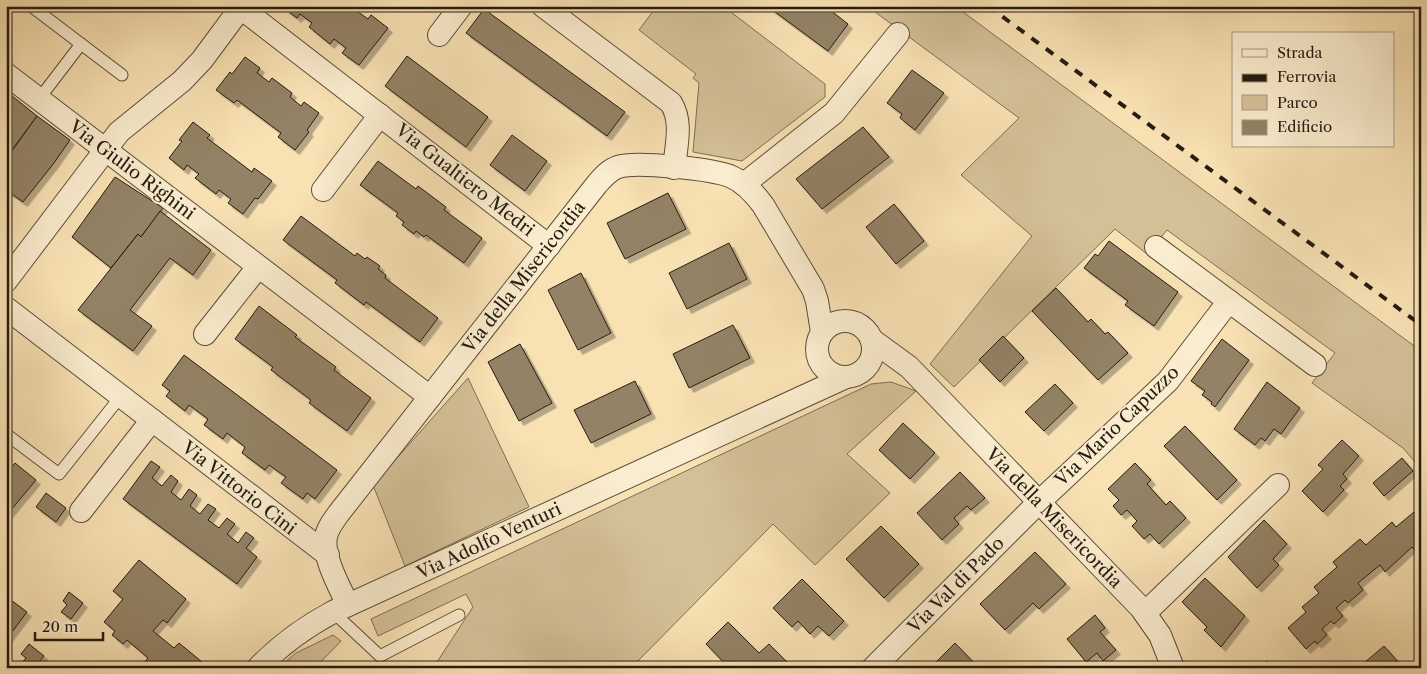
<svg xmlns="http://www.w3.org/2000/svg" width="1427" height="674" font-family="'Libre Caslon Text',serif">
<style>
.green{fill:#d4c097;stroke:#7c6e54}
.building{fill:#938265;stroke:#251c11;filter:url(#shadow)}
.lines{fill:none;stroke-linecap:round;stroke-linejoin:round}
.service-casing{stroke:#5a4d3a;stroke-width:13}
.minor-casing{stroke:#5a4d3a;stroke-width:24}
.service{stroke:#faecce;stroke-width:11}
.minor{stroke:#faecce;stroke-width:22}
.rail{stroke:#251c11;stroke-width:4;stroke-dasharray:9 9;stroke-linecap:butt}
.labels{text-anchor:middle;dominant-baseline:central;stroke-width:4;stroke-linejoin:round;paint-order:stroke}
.street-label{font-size:18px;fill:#251c11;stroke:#faecce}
</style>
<defs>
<filter id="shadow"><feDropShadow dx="4.5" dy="4.5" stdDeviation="0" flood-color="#0004"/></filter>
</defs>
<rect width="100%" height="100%" fill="#f8e1b3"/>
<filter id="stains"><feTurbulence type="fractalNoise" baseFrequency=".004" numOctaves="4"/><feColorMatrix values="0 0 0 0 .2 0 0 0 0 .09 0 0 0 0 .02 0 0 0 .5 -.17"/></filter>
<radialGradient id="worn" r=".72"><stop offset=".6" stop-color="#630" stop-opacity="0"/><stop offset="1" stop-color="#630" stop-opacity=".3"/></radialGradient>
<g class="green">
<polygon points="657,6 723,6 825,84 825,97 742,161 693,152 699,83 693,78 696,74 639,30"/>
<polygon points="867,6 955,6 1421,351 1421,469 1403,448 1312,383 1335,353 1167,230 1147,254 1115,229 954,387 930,364 1032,236 961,175 1019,118"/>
<polygon points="468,378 529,507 405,566 373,485"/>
<polygon points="891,382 916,391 847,454 890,493 815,565 773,524 631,668 433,668 473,607 466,594 378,636 371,619 871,384"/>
<polygon points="333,635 341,641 315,668 278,668 296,653"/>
</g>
<g class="building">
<polygon points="281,6 350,6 368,19 371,15 388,28 359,65 342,53 346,48 334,39 330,44 309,27 312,23 300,14 297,18"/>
<polygon points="767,6 825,6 848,24 828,51"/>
<polygon points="484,9 625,112 607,136 466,33"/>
<polygon points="407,56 488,117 466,147 385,86"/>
<polygon points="245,57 260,68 257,73 269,82 272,78 292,93 290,97 301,106 304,102 319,113 307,130 309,132 295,150 278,137 281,133 237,100 234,103 216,90 230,72 232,74"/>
<polygon points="912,70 944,93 915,130 900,118 902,114 887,103"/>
<polygon points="6,91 37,116 6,158"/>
<polygon points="37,116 70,140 54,163 23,202 6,190 6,159"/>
<polygon points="193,122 210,135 207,138 252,172 254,168 272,181 258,199 255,198 243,214 228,203 231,199 219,190 216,194 195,178 199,174 187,165 184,170 169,158 182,141 179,140"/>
<polygon points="863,127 889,157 822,209 796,179"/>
<polygon points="512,135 547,161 525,191 490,165"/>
<polygon points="378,161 416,189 418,186 446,207 444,210 482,238 464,263 426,235 424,237 416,231 414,234 402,225 404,222 396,216 398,213 360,185"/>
<polygon points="115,177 163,208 141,237 138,234 111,268 72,237"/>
<polygon points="668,193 686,229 625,259 607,223"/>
<polygon points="894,204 924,241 896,264 866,227"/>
<polygon points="160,211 211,250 193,275 170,258 130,310 152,326 133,351 78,310 138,234 141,237"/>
<polygon points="301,216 355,256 357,253 365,259 367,257 380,266 378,269 386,275 385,278 438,318 420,342 366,302 364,305 335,283 337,280 283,240"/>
<polygon points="1109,241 1178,292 1154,326 1125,305 1128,301 1084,268 1095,254 1098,256"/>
<polygon points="729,243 747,279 687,309 669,273"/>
<polygon points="581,273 611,333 578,350 548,290"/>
<polygon points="1056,288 1088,322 1091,319 1105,334 1108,332 1128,353 1098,380 1032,311"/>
<polygon points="259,306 297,335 295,337 336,367 334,370 371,398 347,431 309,403 311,400 271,370 273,367 235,339"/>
<polygon points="733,325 750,358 689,388 673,354"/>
<polygon points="1003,336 1024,358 1000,382 979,360"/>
<polygon points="1222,339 1249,360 1215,407 1211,404 1212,402 1202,395 1205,391 1191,381"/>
<polygon points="520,344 552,403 519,421 488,362"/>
<polygon points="184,355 337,470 315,499 307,493 303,499 281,483 286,477 269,465 265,470 242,453 245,447 227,433 223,439 204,425 208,419 189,405 185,411 166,396 170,391 162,385"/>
<polygon points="635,381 651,414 591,443 574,410"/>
<polygon points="1267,382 1300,408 1281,434 1274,429 1265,441 1261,438 1255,445 1234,429"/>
<polygon points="1055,384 1073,403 1044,431 1025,412"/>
<polygon points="903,423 935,453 910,479 879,450"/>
<polygon points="1185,426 1237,480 1217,500 1164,446"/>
<polygon points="1342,440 1359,456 1343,474 1347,479 1340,486 1344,490 1323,512 1302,491 1323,469 1318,465"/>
<polygon points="1402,458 1413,471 1384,496 1373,483"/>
<polygon points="151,461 160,467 152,478 162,486 171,475 178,481 171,492 181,500 189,489 197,495 190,506 200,514 208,504 216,509 208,520 219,528 227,518 235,524 227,534 238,543 246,532 254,538 246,548 257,557 237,584 123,499"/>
<polygon points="15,463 36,480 6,516 6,473"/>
<polygon points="1135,463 1151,480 1147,484 1166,505 1170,501 1186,518 1159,544 1150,534 1144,539 1132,526 1137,521 1127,510 1121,515 1113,506 1119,500 1108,489"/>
<polygon points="960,472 985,498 971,510 967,506 954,518 959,524 942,540 917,513"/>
<polygon points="46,493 66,508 56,522 36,507"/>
<polygon points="1414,512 1419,517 1421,515 1421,552 1418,554 1412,547 1385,572 1380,565 1358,583 1363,590 1348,603 1345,600 1336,608 1343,616 1334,624 1331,621 1322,629 1327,635 1317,644 1315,641 1306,649 1288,628 1306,612 1302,607 1319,593 1314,587 1337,567 1333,562 1360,539 1366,545 1392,522 1396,527"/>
<polygon points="1264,520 1287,544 1273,559 1279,565 1257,588 1228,557"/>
<polygon points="881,526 919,564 884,598 846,559"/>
<polygon points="1035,552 1066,584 1039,609 1033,603 1005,630 980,604"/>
<polygon points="139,560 186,599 167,623 163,620 153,631 174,648 179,643 202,662 198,668 140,668 148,658 127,640 123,644 112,635 115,631 104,622 123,599 113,591"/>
<polygon points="1205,578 1245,616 1221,647 1204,630 1207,627 1182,602"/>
<polygon points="802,579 844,621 829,636 818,626 810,634 798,621 792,627 773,608"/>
<polygon points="69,592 83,603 71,619 61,612 67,605 63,601"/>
<polygon points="11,600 27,612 6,640 6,606"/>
<polygon points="1095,615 1105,628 1100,632 1116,650 1103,661 1097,653 1086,662 1067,639"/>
<polygon points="728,622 759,653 769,644 793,668 729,668 706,644"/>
<polygon points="955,643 979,668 930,668"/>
<polygon points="29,644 44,656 34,668 25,668 21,664 26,658 21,654"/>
<polygon points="1384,646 1400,664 1396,668 1358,668"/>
<polygon points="1267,661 1273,668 1261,666"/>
</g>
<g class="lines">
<defs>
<g id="service">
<polyline points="31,6 122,75"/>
<polyline points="39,99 81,44"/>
<polyline points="6,434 59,474 121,396"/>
<polyline points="333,612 380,656 459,615"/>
</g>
<g id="minor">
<path d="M 543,6 L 671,103 C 683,122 676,146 674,168"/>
<polyline points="241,8 549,246"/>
<polyline points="439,35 461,6"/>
<polyline points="6,74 430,397"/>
<polyline points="744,184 834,113 898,34"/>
<polyline points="323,190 380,115"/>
<polyline points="1156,247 1315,365"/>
<polyline points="6,281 119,132 182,81 202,60 242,6"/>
<polyline points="6,308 328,555"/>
<circle cx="845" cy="349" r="28"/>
<polyline points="205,334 258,267"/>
<polyline points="872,340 909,367 1141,608 1160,635 1173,668"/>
<polyline points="81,511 152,420"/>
<path d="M 348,605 C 340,588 322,556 326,537 C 327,529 334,520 339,513 L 597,184 C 603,177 609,170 618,167 C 635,161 715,169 732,177 C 745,183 754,193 763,205 L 813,289 L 817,301 L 822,332"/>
<polyline points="1145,613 1278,485"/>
<path d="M 258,668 C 280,645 305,627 333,612 L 846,377"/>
<polyline points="873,668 1039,502 1168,381 1229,301"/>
</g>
</defs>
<use href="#service" class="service-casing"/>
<use href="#minor" class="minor-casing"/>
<use href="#service" class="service"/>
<use href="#minor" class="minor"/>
<polyline class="rail" points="988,6 1421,325"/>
</g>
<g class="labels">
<g class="street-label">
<text transform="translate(132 170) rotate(37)">Via Giulio Righini</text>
<text transform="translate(465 180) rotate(38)">Via Gualtiero Medri</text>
<text transform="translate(524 277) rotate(-52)">Via della Misericordia</text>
<text transform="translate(1117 426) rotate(-44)">Via Mario Capuzzo</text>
<text transform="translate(239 488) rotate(38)">Via Vittorio Cini</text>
<text transform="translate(1054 518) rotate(46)">Via della Misericordia</text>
<text transform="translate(489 541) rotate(-25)">Via Adolfo Venturi</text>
<text transform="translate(956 585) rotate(-45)">Via Val di Pado</text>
</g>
</g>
<rect width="1427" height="674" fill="none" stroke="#f8e1b3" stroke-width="25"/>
<rect x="8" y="8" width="1412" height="659" fill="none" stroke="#251c11" stroke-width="2.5"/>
<rect x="12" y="12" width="1402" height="649" fill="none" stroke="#251c11"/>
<rect x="1232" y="32" width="162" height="115" fill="#faecce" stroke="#a59982"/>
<rect x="1242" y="49" width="25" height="8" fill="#faecce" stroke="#a59982"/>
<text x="1277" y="58" font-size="15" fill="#251c11">Strada</text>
<rect x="1242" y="74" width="25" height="8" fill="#251c11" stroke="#a59982"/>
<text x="1277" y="82" font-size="15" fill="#251c11">Ferrovia</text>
<rect x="1242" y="95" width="25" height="15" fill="#d4c097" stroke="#a59982"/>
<text x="1277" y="108" font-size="15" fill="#251c11">Parco</text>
<rect x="1242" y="120" width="25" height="15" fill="#938265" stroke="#a59982"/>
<text x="1277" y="132" font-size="15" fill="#251c11">Edificio</text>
<path d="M35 632v8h68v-8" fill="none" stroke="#251c11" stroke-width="2.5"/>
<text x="42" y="632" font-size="15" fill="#251c11" stroke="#faecce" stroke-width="4" paint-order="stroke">20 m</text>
<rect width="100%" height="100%" filter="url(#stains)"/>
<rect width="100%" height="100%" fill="url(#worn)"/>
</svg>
